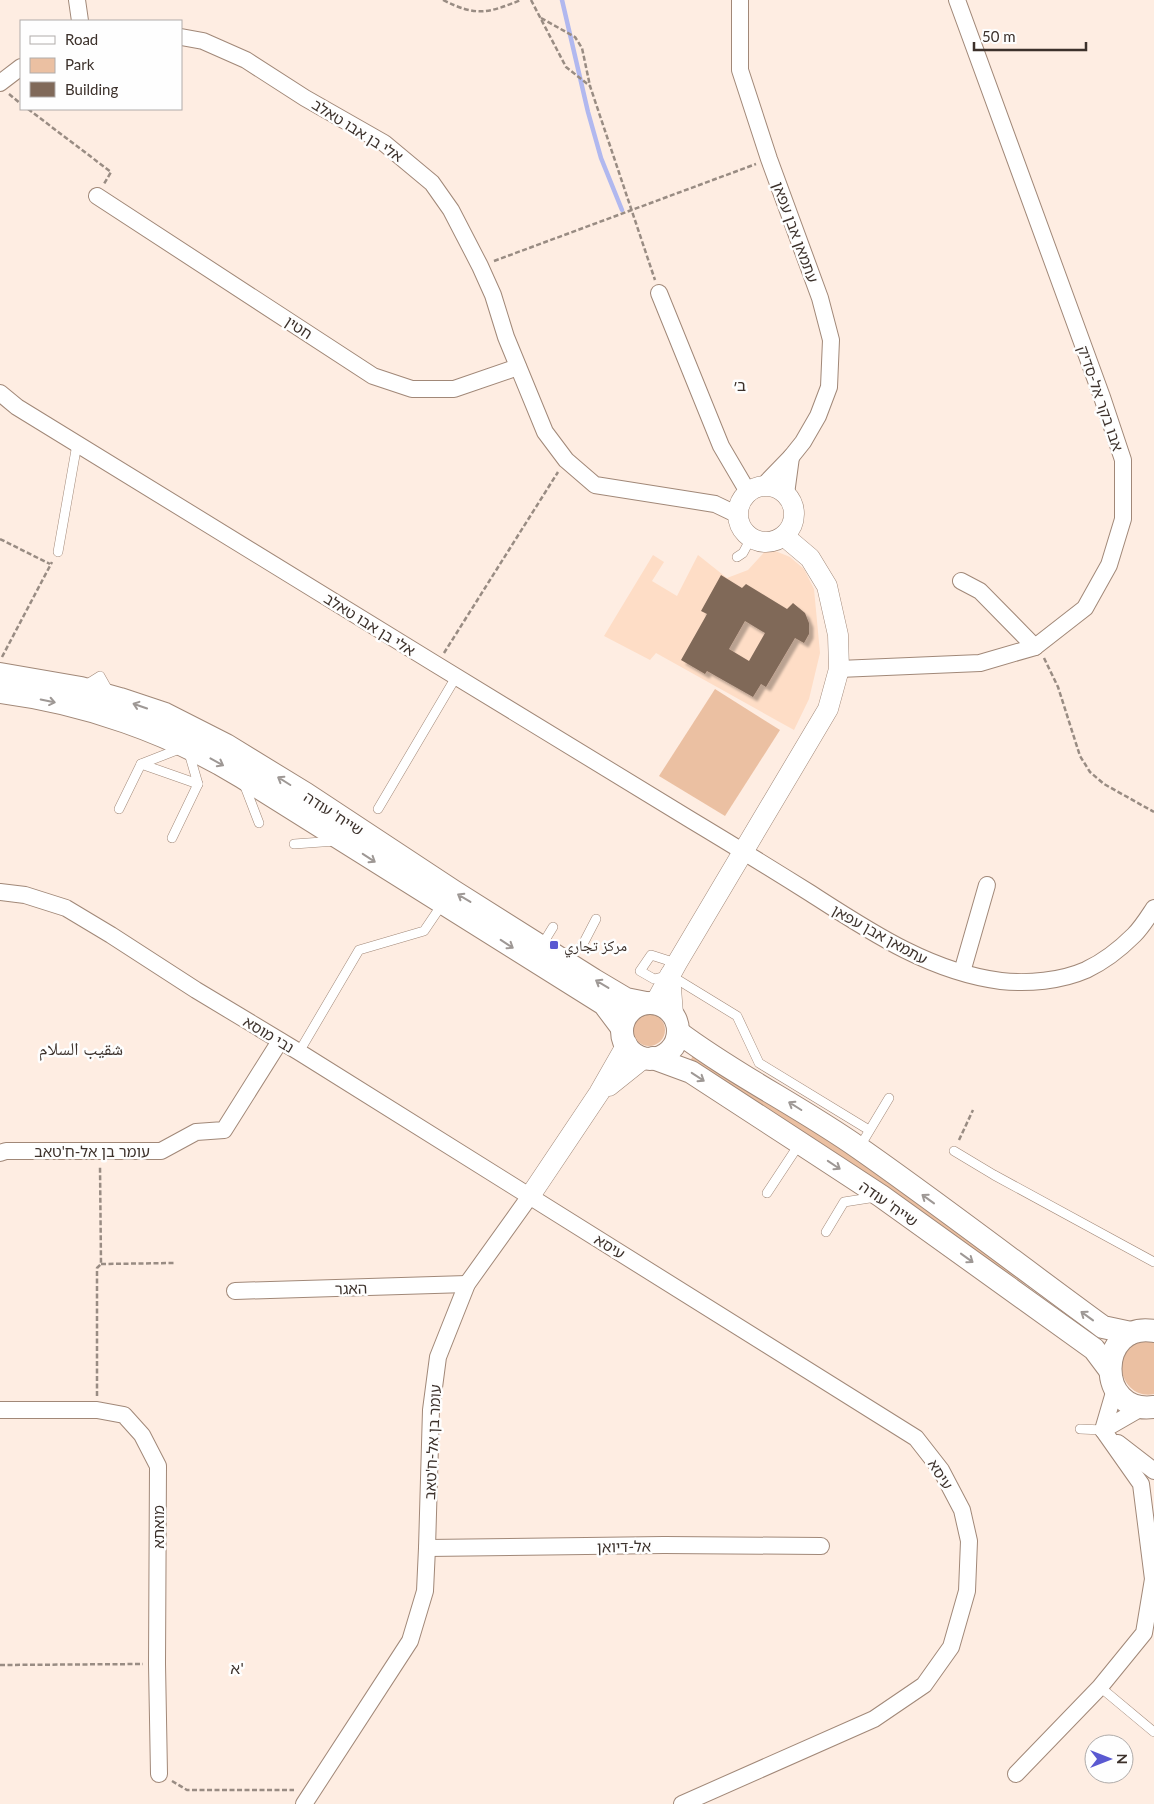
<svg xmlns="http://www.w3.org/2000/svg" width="1154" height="1804" font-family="Lato,'Noto Naskh Arabic','Noto Sans Hebrew',sans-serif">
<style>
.built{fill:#feddc6}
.green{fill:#ebc0a2}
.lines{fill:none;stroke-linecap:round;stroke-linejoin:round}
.stream{stroke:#b1b8ef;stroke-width:4.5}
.building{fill:#806959;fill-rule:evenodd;filter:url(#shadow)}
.service-casing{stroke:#a18878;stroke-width:10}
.minor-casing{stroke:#a18878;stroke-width:18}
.tertiary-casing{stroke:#a18878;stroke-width:21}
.secondary-casing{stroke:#a18878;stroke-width:24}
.path{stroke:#998c83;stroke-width:2.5;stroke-dasharray:5 2.5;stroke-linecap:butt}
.service{stroke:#fff;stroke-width:9}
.minor{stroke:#fff;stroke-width:16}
.tertiary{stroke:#fff;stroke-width:20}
.secondary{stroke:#fff;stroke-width:22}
.oneway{stroke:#9e9895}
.poi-dot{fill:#5a59d1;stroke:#fefefe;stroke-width:2}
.labels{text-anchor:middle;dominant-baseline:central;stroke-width:5;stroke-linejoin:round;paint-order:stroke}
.street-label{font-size:15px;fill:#3c312b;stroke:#fefefe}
.poi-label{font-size:15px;fill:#3c312b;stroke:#fefefe;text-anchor:start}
.neighbourhood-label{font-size:16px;fill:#3c312b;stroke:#fefefe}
.quarter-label{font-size:18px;fill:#3c312b;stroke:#fefefe}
</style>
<defs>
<filter id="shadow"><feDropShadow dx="4.5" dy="4.5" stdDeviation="1" flood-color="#0004"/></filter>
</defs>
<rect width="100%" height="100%" fill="#feede2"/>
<polygon class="built" points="768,548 790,557 804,569 814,589 820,653 809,699 794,730 656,653 650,660 604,636 653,555 664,562 652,581 677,596 698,555 727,578 748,570"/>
<g class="green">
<polygon points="715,689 780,730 725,816 659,776"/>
<circle cx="649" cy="1030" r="16"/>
<polygon points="695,1052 1116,1325 1108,1339 689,1063"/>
<path d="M 1154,1340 L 1154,1394 C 1121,1401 1108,1350 1138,1341 C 1143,1340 1149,1340 1154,1340 Z"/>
</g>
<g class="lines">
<polyline class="stream" points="562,0 588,112 601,158 622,210"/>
</g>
<path class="building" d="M 721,575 L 742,588 L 746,584 L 787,609 L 793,603 L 805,613 L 809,623 L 809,634 L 804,643 L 795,638 L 766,687 L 761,684 L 753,697 L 707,671 L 705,674 L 681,660 L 707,614 L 701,611 ZM 745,621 L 765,633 L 749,661 L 729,649 Z"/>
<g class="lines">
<defs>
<g id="service">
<polyline points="58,552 77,444"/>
<polyline points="737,557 743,553 751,538"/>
<polyline points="84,686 100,676 109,692"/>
<polyline points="141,764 198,784"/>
<polyline points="244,784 259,823"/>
<polyline points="119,809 141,764 187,746 198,784 172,838"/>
<polyline points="378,809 456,677"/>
<polyline points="294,844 336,841"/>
<polyline points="542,945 553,927"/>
<polyline points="582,946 596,919"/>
<polyline points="676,963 651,955 640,971 654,979 670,975 737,1016 759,1063 869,1130"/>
<polyline points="299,1052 359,950 424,931 443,903"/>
<polyline points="859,1148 889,1098"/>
<polyline points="954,1151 994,1175 1154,1262"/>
<polyline points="767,1193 800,1143"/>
<polyline points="826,1232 844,1202 876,1197"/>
<polyline points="1080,1429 1103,1430"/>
<polyline points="1100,1687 1154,1732"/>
</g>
<g id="minor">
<polyline points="77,0 80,21"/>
<polyline points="740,0 740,70 769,159 820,298 831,340 829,387 818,416 803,442 791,457 763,486"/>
<polyline points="181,37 203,41 246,60 305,98 384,143 432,183 451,210 480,266 493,295 506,337 545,432 566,460 595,485 715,504 738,515"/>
<polyline points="0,83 21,67"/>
<polyline points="97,196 373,376 412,389 454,389 518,367"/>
<polyline points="659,293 721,446 748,492"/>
<path d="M 0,393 L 17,407 C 241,545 466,683 691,820 C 731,844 770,868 810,893 C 869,931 930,972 1001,981 C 1028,984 1061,981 1086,970 C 1103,962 1121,948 1134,935 C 1142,927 1148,917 1154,908"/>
<polyline points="786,494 791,457"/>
<polyline points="961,581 980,591 1035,647"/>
<polyline points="839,669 980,663 1035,647 1085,608 1109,565 1123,519 1123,460 1102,397 957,0"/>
<polyline points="0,892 25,895 66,908 111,935 196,990 299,1052 916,1438 941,1470 962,1510 969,1541 967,1591 951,1647 924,1685 874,1719 682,1804"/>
<polyline points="962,972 987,885"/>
<polyline points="0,1153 6,1151 161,1151 196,1132 224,1130 280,1041"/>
<polyline points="235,1291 467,1284"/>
<polyline points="0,1410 97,1410 124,1415 142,1435 158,1466 157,1664 159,1774"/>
<polyline points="1103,1430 1143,1407"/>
<polyline points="1103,1430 1115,1389"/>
<polyline points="1118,1443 1154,1471"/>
<polyline points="427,1548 664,1545 821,1546"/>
<polyline points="1016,1774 1100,1687 1144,1633 1153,1579 1141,1484 1103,1430"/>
<polyline points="304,1804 410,1641 425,1591 427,1548 431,1410 438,1357 467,1284 530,1196"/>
</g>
<g id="tertiary">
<circle cx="766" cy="514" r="28"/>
<polyline points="670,975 673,1014"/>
<polyline points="655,1003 677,963 828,709 839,669 838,635 827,586 810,558 784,536"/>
<polyline points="609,1086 644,1058"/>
<polyline points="530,1196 599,1093 627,1044"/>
</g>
<g id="secondary">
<polyline points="0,674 81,688 120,699 165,714 226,745 306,794 453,891 594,980 626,999 646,1003"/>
<path d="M 0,692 C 85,703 169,732 242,777 L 604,1004 L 622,1028"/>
<circle cx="650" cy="1031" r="28"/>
<path d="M 678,1032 C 735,1075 801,1107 859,1148 C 942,1206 1022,1268 1103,1327 L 1131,1333"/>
<polyline points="653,1058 691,1072 800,1143 881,1196 1094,1349 1109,1369"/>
<path d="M 1154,1331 C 1097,1321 1095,1415 1154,1407"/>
</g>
</defs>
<use href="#service" class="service-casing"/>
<use href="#minor" class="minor-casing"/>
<use href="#tertiary" class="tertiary-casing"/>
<use href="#secondary" class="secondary-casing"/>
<g class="path">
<path d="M 443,0 C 477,17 488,13 521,0"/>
<polyline points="531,0 566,67 590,86 655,280"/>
<polyline points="541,18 575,37 582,48 590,86"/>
<polyline points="9,94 21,104"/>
<polyline points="28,109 111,172 104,184"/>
<polyline points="494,261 756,164"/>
<polyline points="0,539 50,564"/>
<polyline points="444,653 558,472"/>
<polyline points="2,657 52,562"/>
<polyline points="1044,658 1058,687 1080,756 1090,772 1104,784 1154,812"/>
<polyline points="959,1140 973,1110"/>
<polyline points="101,1264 175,1263"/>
<polyline points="97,1396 97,1268 101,1264 100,1166"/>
<polyline points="0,1665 143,1664"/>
<polyline points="172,1781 187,1790 294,1790"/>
</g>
<use href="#service" class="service"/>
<use href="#minor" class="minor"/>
<use href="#tertiary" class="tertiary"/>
<use href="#secondary" class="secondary"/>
</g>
<defs><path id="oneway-shaft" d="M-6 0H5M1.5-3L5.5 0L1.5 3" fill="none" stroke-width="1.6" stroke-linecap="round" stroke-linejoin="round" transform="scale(1.25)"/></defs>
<g class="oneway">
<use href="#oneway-shaft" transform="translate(48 701) rotate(12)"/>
<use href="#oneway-shaft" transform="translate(140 706) rotate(-161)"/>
<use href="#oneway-shaft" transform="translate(217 762) rotate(29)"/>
<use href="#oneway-shaft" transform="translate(284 781) rotate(-148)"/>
<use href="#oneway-shaft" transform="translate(369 858) rotate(33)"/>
<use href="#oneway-shaft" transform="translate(464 898) rotate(-149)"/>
<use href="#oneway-shaft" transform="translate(507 944) rotate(33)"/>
<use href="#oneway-shaft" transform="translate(602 984) rotate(-149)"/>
<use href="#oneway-shaft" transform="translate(698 1077) rotate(33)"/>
<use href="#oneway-shaft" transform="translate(795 1106) rotate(-148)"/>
<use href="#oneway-shaft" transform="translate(834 1165) rotate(34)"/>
<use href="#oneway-shaft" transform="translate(928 1199) rotate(-144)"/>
<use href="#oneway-shaft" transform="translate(967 1258) rotate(36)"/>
<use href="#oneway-shaft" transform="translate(1087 1316) rotate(-144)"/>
</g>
<rect class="poi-dot" x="549" y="940" width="10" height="10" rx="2.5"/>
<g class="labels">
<g class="street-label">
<text transform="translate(358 130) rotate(32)">אלי בן אבו טאלב</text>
<text transform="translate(796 232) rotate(70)">עתמאן אבן עפאן</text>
<text transform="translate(299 327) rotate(33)">חטין</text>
<text transform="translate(1101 398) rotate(71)">אבו בקר אל-סדיק</text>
<text transform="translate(370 624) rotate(32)">אלי בן אבו טאלב</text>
<text transform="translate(334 813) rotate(33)">שייח' עודה</text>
<text transform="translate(880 934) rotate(29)">עתמאן אבן עפאן</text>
<text transform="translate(269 1034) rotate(31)">נבי מוסא</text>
<text x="92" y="1151">עומר בן אל-ח'טאב</text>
<text transform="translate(889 1203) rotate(35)">שייח' עודה</text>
<text transform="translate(610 1246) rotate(32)">עיסא</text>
<text transform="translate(351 1288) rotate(-2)">האגר</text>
<text transform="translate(432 1442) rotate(-87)">עומר בן אל-ח'טאב</text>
<text transform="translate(941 1474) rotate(58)">עיסא</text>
<text transform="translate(158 1527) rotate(-90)">מואתא</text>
<text transform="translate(624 1546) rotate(-1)">אל-דיואן</text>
</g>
<g class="poi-label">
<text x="564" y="945">مركز تجاري</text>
</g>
<g class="neighbourhood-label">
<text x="740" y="384">ב׳</text>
<text x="237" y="1667">א'</text>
</g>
<g class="quarter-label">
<text x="81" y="1048">شقيب السلام</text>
</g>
</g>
<rect x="20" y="20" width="162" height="90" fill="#fefefe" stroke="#b0acaa"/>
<rect x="30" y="36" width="25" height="8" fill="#ffffff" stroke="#b0acaa"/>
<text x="65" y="45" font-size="15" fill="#3c312b">Road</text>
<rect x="30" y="58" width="25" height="15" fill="#ebc0a2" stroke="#b0acaa"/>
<text x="65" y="70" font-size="15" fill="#3c312b">Park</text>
<rect x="30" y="82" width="25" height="15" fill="#806959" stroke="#b0acaa"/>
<text x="65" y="95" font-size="15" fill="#3c312b">Building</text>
<g transform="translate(1109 1759) rotate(90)"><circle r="24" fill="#fefefe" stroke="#b0acaa"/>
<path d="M0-4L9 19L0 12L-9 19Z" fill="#5a59d1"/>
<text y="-8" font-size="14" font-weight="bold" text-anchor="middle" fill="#3c312b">N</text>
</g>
<path d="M974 42v8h112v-8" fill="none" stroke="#3c312b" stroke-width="2.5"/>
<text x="982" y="42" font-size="15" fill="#3c312b" stroke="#fefefe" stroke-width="4" paint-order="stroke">50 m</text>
</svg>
